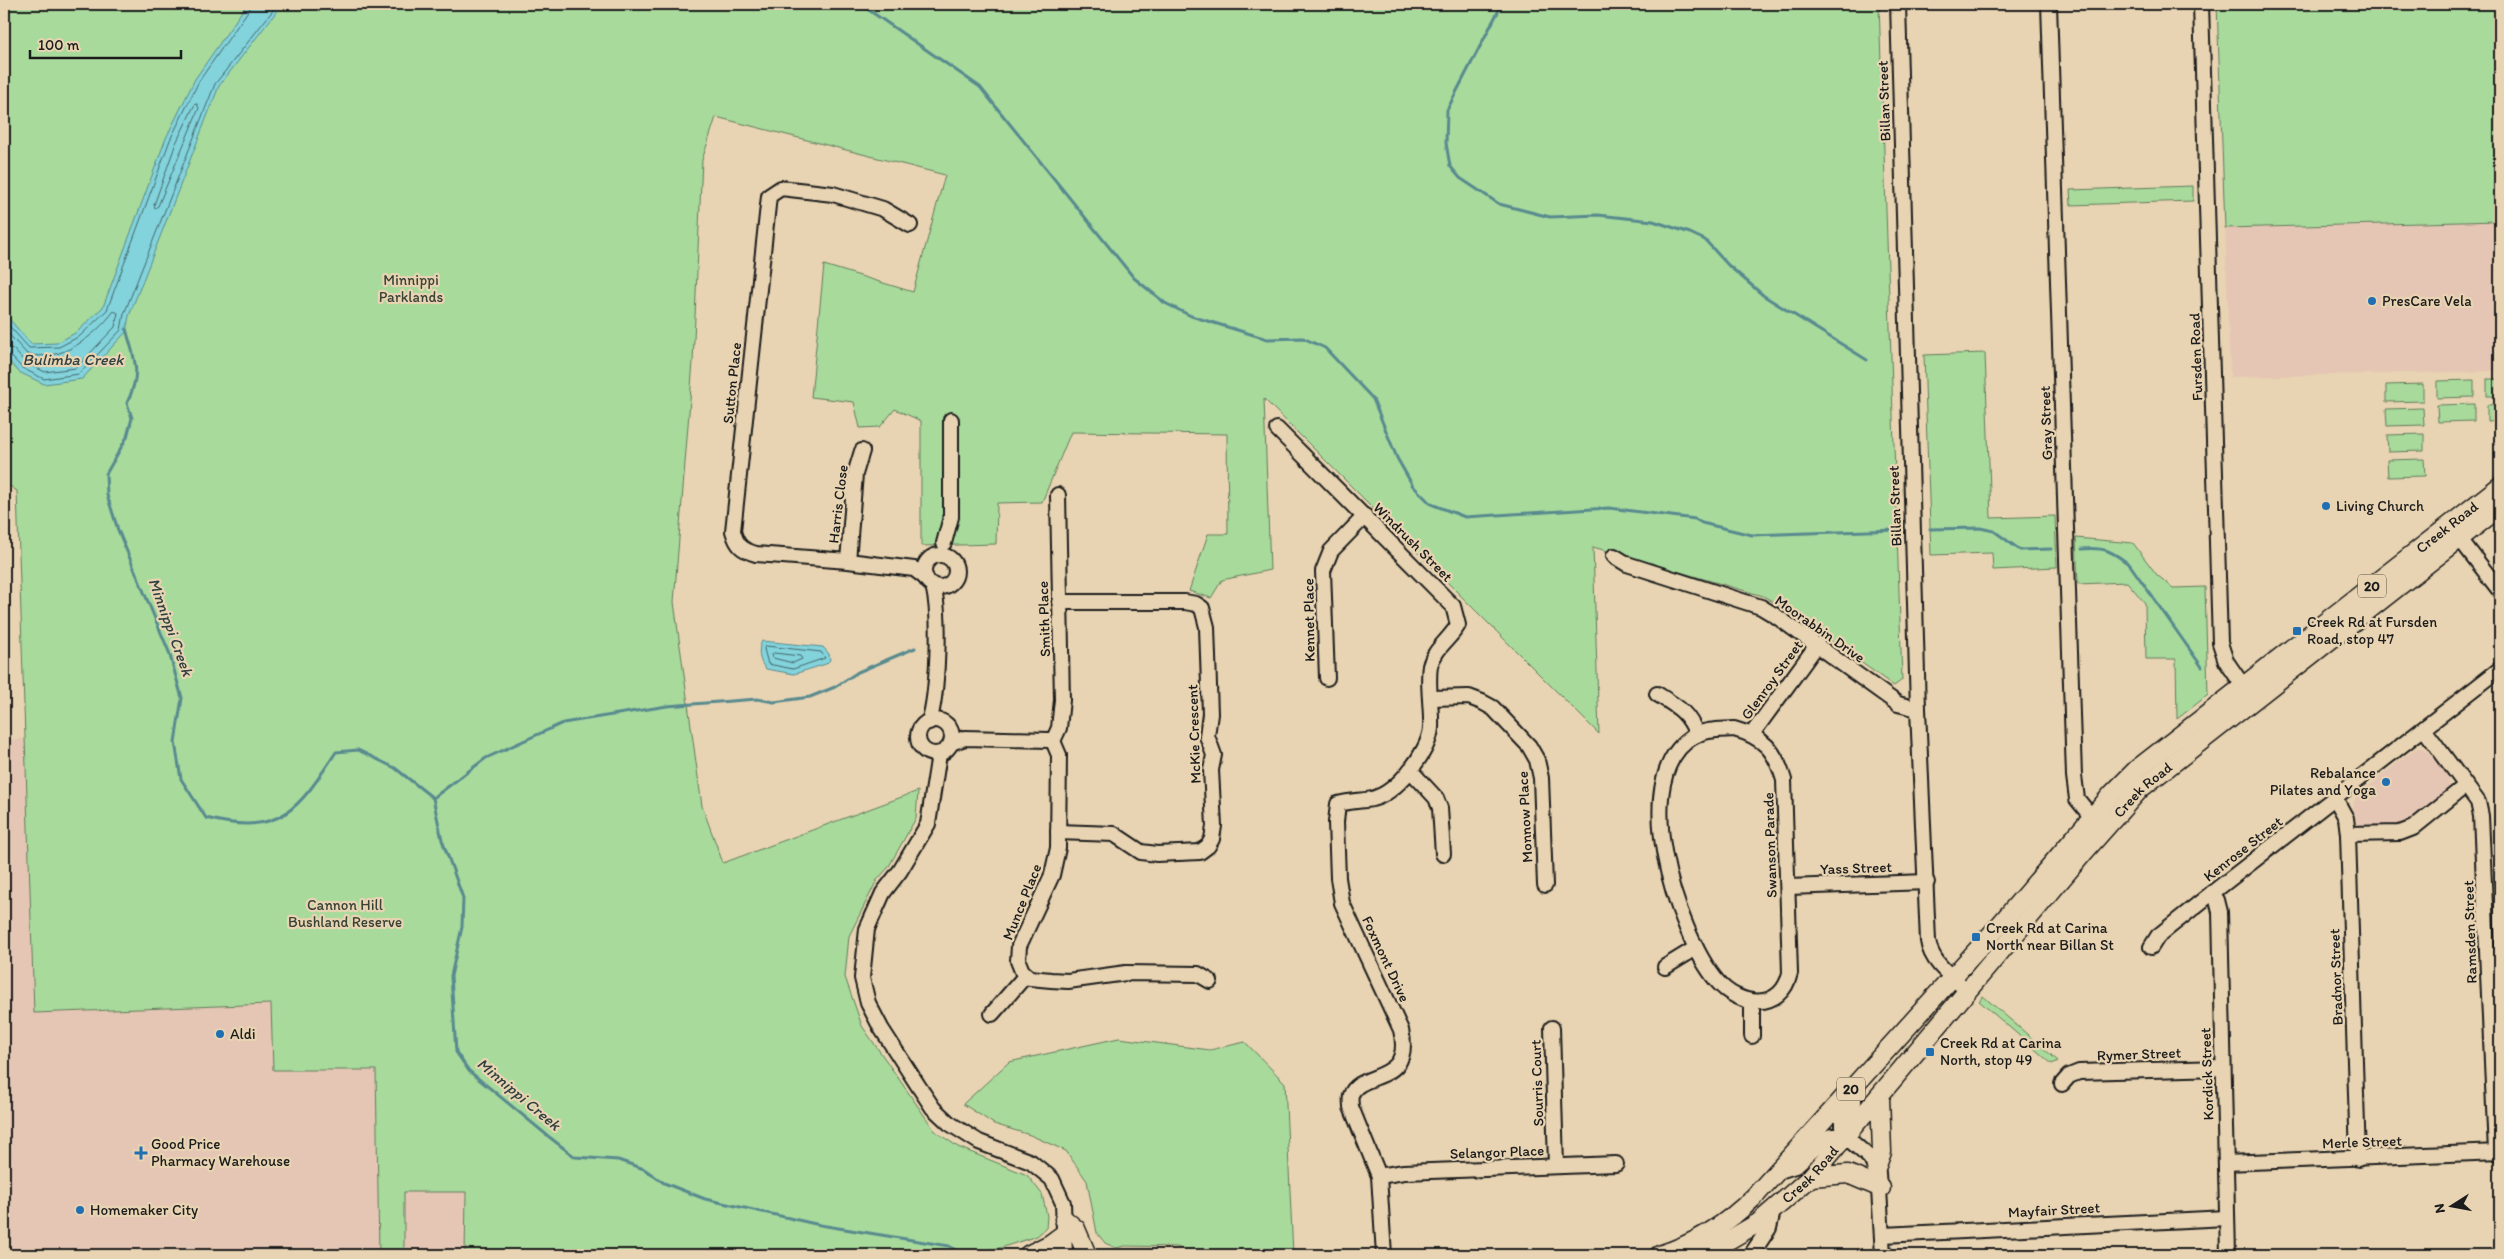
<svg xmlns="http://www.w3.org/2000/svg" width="2504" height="1259" font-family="Itim,sans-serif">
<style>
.built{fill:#e5c6b4}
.green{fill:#a7da9b;stroke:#627b5c}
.water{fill:#82d3dc;stroke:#598a8f}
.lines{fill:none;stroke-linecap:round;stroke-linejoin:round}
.shore{stroke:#456569;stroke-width:1}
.stream{stroke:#598a8f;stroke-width:3}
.minor-casing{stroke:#1c1c1c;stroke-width:18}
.major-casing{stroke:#1c1c1c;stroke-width:21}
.minor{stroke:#e8d4b2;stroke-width:14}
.major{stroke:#e8d4b2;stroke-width:18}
.poi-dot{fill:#1f6fb2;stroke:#e8d4b2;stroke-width:2}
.labels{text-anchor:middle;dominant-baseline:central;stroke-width:4.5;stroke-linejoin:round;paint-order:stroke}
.shield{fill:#e8d4b2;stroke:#595349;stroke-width:1}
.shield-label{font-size:14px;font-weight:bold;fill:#1c1c1c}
.street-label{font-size:15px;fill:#1c1c1c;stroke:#e8d4b2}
.park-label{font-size:15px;fill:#384235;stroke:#e8d4b2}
.poi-label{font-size:15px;fill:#1c1c1c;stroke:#e8d4b2;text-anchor:start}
.water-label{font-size:16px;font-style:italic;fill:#304142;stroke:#e8d4b2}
</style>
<rect width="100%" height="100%" fill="#e8d4b2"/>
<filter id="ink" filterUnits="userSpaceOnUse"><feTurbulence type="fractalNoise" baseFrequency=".02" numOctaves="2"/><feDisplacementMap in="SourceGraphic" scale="10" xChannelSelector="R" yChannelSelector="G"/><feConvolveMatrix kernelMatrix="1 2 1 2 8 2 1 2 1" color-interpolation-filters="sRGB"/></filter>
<g filter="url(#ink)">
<g class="built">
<polygon points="2500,221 2500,371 2230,377 2225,228"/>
<polygon points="26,739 34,1013 272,1004 273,1070 376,1070 379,1255 4,1255 4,740"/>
<polygon points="2416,748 2422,748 2432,754 2449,778 2450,792 2407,828 2359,827 2352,808 2356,796"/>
<polygon points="404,1192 466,1192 465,1255 404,1255"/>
</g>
<g class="green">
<polygon points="4,4 1879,4 1902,680 1894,686 1788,610 1763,596 1593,547 1599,734 1264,399 1270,570 1222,580 1211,598 1189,591 1208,534 1228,534 1227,434 1071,432 1042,502 997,503 996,544 921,546 921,421 895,409 880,427 860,428 854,402 811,397 824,265 913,292 945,175 716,117 702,160 693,362 674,602 702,806 723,863 918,791 916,818 888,868 877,880 849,936 845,977 862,1026 935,1131 958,1147 1027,1175 1042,1194 1047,1216 1046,1228 1037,1236 1000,1248 960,1253 957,1255 465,1255 466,1192 404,1192 404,1255 379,1255 376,1070 273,1070 271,1004 34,1013 17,491 4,482"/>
<polygon points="2217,4 2500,4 2500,221 2225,228"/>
<polygon points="2193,186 2193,201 2071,205 2070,190"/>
<polygon points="1985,353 1991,518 2055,516 2057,567 1993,570 1992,553 1931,555 1924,355"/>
<rect x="2487" y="379" width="13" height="17"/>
<polygon points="2474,380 2474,397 2437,398 2437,381"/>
<polygon points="2423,384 2423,401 2386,402 2386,385"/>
<polygon points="2474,404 2474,421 2438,422 2437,405"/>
<polygon points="2500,404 2500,421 2487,422 2487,405"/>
<polygon points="2423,408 2424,425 2387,426 2386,409"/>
<polygon points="2424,434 2424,451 2388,452 2387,435"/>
<polygon points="2424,459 2425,476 2388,477 2387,460"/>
<polygon points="2076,538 2133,543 2157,575 2173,588 2205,587 2208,695 2177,719 2176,659 2146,659 2145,603 2127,582 2078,584"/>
<polygon points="1983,996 2058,1061 2052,1064 1979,1001"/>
<polygon points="1119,1038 1210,1050 1245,1042 1285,1083 1293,1255 1194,1254 1177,1247 1125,1246 1116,1248 1105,1243 1097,1233 1087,1181 1066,1151 1030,1135 994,1124 963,1104 1009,1062"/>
</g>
<g class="water">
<polygon points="247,4 286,4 277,11 219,86 129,316 126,332 82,379 44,384 19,372 4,356 4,313 31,344 57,343 77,332 103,307 166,138 195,79"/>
<path d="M 762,641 L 823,647 L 829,654 L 830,660 L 826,664 L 794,674 L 766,669 C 759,662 757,650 762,641 Z"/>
</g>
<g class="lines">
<g class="shore">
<polygon points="197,104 199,108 158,206 155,208 154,205 176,143 194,106"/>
<polyline points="4,320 29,348 59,347 80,336 107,310 170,140 199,81 250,8 251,4"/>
<path d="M 4,329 L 27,354 C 61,363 94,337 114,311 L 118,313 L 115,327 L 76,368 L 45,372 L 26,363 L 13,349 L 4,346"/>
<polyline points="4,353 9,354 22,368 44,379 79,374 121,330 124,314 215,84 278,4"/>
<polygon points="766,646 821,652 825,658 793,669 768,664 764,649"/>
<polygon points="774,653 800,656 802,659 793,663 773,658 772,655"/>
</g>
<g class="stream">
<polyline points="860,4 980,87 1134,278 1165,303 1191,316 1267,339 1303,338 1325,348 1373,399 1397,458 1413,486 1431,504 1465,517 1609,508 1695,519 1702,523 1752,535 1897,530"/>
<polyline points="1502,4 1447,110 1446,143 1450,166 1460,178 1499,204 1550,217 1598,215 1653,221 1690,233 1705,240 1728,265 1764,296 1867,360"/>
<path d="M 126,329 C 135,362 142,371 127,403 L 132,418 L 127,437 L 106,474 L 107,495 L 118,530 L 169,652 L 182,698 L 175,742 L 181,779 L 206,818 C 280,837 298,810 336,752 L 358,750 L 395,768 L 433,798 L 442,840 L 463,898 L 462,927 L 451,976 L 456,1052 L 469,1071 L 548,1136 L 575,1157 L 618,1160 L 644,1169 L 664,1183 L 705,1199 L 820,1225 L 949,1246 L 965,1255"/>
<polyline points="1930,529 1980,528 1994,531 2020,550 2051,549"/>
<path d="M 2082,549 C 2105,547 2112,551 2130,565 L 2202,667"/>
<polyline points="433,798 486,758 563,723 667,706 757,699 774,702 810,697 835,687 858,672 915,648"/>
</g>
<defs>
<g id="minor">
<path d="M 1898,4 L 1918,709 L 1928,941 C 1931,963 1952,977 1968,991"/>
<polyline points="2049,4 2074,776 2077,799 2098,825"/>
<polyline points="2201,4 2220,643 2226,661 2248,693"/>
<path d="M 910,225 L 883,209 L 833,194 L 781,188 L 769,196 L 733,531 C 737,546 742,550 756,554 L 848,561 L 914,569 L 926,578"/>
<path d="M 1277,429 L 1453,606 L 1458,625 C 1450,639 1434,649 1430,666 C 1427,685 1432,708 1431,728 C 1429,752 1397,793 1372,799 C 1361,801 1350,801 1338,804 L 1336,822 L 1338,878 L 1342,903 L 1401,1030 C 1414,1085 1360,1070 1351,1095 C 1350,1098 1351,1104 1351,1107 L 1379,1176 L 1384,1255"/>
<polyline points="2460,539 2500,591"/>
<polyline points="944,543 951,517 951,420"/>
<circle cx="940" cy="571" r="16"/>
<polyline points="1614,556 1627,564 1761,607 1776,616 1898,704 1918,709"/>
<polyline points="848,561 855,474 862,451"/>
<polyline points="1327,678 1323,571 1331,551 1365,516"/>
<path d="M 1657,694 C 1678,707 1688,712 1697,735"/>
<polyline points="1431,698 1469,697 1482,702 1493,708 1529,746 1537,760 1541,778 1545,885"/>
<circle cx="935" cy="737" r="17"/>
<path d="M 929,722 C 938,693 941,614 933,586"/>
<path d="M 1734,729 C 1764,737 1775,750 1784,780 L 1790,973 C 1781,1012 1739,1007 1717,981 C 1677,933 1624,773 1696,735 C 1707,729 1722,730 1734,729 Z"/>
<polyline points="2424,729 2478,802 2481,816 2496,1152"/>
<polyline points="1752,734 1817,645"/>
<polyline points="1053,741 1059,728 1062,700 1058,495"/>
<polyline points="951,743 965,738 1049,740 1053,741 1059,755 1058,848 1052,875 1019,946 1018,961 1022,971 1030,978 1051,980 1068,981 1126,973 1198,974 1210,981"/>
<polyline points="939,754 928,824 900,871 883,893 867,929 862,978 868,1003 881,1028 919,1087 933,1108 949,1123 979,1142 1031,1162 1052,1179 1063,1203 1065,1255"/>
<polyline points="1410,770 1436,798 1440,808 1443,854"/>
<polyline points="2335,798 2346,818 2348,834 2358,1159"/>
<polyline points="1058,832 1114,834 1141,852 1157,854 1200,852 1208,846 1212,839 1214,826 1211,770 1214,755 1207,736 1210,714 1207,627 1202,608 1196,604 1185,602 1059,602"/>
<polyline points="2348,834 2400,833 2413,828 2465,786"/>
<polyline points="1788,887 1927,882"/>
<polyline points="2212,893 2217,900 2220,912 2228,1255"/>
<polyline points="2151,947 2158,936 2212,893 2500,669"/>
<polyline points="1665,967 1696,948"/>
<polyline points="992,1014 1026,975"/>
<polyline points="1552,1028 1556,1166"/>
<polyline points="1752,1036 1752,1002"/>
<polyline points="2062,1084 2069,1076 2079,1072 2222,1068"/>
<polyline points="1854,1086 1854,1102 1842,1121 1842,1127 1845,1136 1870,1158 1878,1173 1883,1255"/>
<polyline points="2226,1163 2500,1152"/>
<polyline points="1776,1172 1795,1166 1826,1138 1832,1136 1845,1136"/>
<polyline points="1379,1176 1404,1172 1616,1164"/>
<polyline points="1883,1235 2227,1218"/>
<polyline points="1751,1255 1769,1228 1773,1211"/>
</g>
<g id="major">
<polyline points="1876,1168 1882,1152 1880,1096"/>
<polyline points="1811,1177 1848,1174 1881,1188"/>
<polyline points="1064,1219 1076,1229 1087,1255"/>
<polyline points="1028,1255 1050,1244 1065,1233"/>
<path id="s1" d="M 1659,1255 C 1695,1244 1727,1224 1754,1197 L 1997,928 L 2112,794 L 2137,769 L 2500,486"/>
<path id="s2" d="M 1703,1255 L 1758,1223 L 1811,1177 L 2085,851 L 2140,789 L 2500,507"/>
</g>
</defs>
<use href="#minor" class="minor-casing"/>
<use href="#major" class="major-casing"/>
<use href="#minor" class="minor"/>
<use href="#major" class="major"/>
</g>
</g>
<g class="poi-dot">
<circle cx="2372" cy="301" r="5"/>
<circle cx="2326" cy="506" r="5"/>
<rect x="2292" y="626" width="10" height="10" rx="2.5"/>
<circle cx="2386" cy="782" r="5"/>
<rect x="1971" y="932" width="10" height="10" rx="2.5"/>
<circle cx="220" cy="1034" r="5"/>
<rect x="1925" y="1047" width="10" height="10" rx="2.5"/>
<path d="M138.5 1145.5h5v5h5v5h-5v5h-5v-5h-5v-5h5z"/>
<circle cx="80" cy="1210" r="5"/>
</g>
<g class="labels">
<g class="shield">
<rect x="2358" y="574.5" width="28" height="23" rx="4"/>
<rect x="1837" y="1077.5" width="28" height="23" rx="4"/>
</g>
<g class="shield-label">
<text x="2372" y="586">20</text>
<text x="1851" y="1089">20</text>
</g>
<g class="street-label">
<text transform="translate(1884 101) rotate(-92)">Billan Street</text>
<text transform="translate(2196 357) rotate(-92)">Fursden Road</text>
<text transform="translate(732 383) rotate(-84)">Sutton Place</text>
<text transform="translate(2046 423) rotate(-92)">Gray Street</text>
<text transform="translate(838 504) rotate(-83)">Harris Close</text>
<text transform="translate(1895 506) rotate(-92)">Billan Street</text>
<text stroke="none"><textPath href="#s1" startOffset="1080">Creek Road</textPath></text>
<text transform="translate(1413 542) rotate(45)">Windrush Street</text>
<text transform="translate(1044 619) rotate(-92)">Smith Place</text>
<text transform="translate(1309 620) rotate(-91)">Kennet Place</text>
<text transform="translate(1820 629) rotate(35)">Moorabbin Drive</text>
<text transform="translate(1772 680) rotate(-54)">Glenroy Street</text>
<text transform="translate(1194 734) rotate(-92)">McKie Crescent</text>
<text stroke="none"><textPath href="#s2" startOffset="644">Creek Road</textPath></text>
<text transform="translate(1525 817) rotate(-93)">Monnow Place</text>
<text transform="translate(1770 845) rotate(-92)">Swanson Parade</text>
<text transform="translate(2243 849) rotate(-38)">Kenrose Street</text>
<text transform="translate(1856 868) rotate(-2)">Yass Street</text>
<text transform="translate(1022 902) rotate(-68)">Munce Place</text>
<text transform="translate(2470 932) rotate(-92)">Ramsden Street</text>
<text transform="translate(1386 959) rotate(65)">Foxmont Drive</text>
<text transform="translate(2336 977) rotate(-92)">Bradnor Street</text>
<text transform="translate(2139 1054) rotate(-2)">Rymer Street</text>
<text transform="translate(2207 1074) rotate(-92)">Kordick Street</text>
<text transform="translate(1537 1083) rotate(-92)">Sourris Court</text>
<text transform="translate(2362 1142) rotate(-2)">Merle Street</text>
<text transform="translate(1497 1152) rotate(-2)">Selangor Place</text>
<text stroke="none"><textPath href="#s2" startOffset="135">Creek Road</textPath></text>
<text transform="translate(2054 1210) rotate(-3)">Mayfair Street</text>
</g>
<g class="park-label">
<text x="411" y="280">Minnippi<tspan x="411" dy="17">Parklands</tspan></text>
<text x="345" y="905">Cannon Hill<tspan x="345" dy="17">Bushland Reserve</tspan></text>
</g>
<g class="poi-label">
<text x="2382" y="301">PresCare Vela</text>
<text x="2336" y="506">Living Church</text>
<text x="2307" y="622">Creek Rd at Fursden<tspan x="2307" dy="17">Road, stop 47</tspan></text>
<text x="2376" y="773" text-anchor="end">Rebalance<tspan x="2376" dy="17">Pilates and Yoga</tspan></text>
<text x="1986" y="928">Creek Rd at Carina<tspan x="1986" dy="17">North near Billan St</tspan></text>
<text x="230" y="1034">Aldi</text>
<text x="1940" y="1043">Creek Rd at Carina<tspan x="1940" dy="17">North, stop 49</tspan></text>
<text x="151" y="1144">Good Price<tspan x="151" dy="17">Pharmacy Warehouse</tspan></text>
<text x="90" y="1210">Homemaker City</text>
</g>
<g class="water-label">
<text x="73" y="359">Bulimba Creek</text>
<text transform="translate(171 627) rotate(70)">Minnippi Creek</text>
<text transform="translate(519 1094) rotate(40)">Minnippi Creek</text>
</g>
</g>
<rect width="2504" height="1259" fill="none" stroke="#e8d4b2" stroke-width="20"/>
<rect x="10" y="10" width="2484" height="1239" fill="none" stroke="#1c1c1c" stroke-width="2" filter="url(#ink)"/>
<g transform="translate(2452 1206) rotate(259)" stroke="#e8d4b2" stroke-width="4" paint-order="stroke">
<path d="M0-4L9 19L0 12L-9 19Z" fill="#1c1c1c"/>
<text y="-8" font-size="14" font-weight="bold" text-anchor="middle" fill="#1c1c1c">N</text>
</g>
<path d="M30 50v8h151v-8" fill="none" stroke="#1c1c1c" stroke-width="2.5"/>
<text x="38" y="50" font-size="15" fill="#1c1c1c" stroke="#e8d4b2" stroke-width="4" paint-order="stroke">100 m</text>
</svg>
